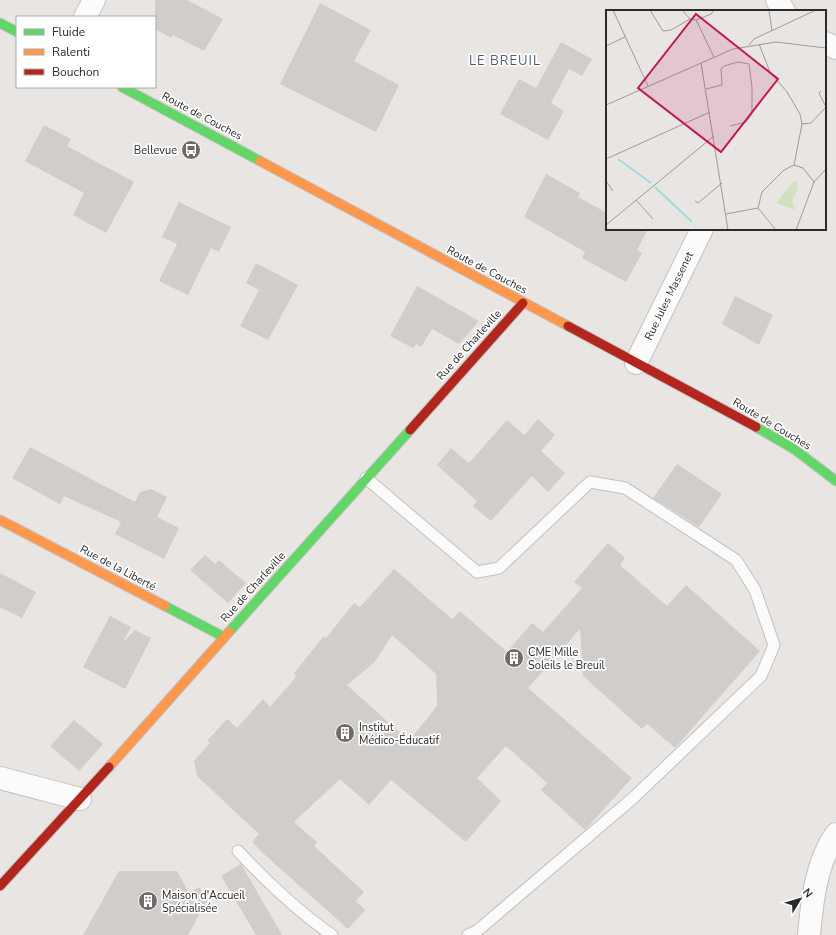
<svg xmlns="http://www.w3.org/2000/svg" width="836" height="935" font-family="'Nunito Sans',sans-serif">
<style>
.building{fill:#d0cdcb;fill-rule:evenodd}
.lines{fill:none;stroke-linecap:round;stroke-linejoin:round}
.lane-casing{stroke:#c2c2c2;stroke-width:13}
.street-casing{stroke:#c2c2c2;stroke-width:24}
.fast-casing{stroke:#c2c2c2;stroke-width:11}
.slow-casing{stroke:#c2c2c2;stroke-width:11}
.jam-casing{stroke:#c2c2c2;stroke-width:11}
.lane{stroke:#fcfbfb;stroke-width:11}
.street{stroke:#fcfbfb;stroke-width:22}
.fast{stroke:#63d668;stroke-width:9}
.slow{stroke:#ff974d;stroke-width:9}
.jam{stroke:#b3261e;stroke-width:9}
.labels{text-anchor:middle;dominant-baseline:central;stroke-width:3.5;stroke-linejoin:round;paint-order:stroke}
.street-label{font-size:11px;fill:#2b2b2b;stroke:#fff}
.poi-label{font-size:11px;fill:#2b2b2b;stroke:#fff;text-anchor:start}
.quarter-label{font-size:13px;letter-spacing:1px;fill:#515d76;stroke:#fff}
.inset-river{fill:none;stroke:#9edae1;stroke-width:2}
.inset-road{fill:none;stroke:#9c9b99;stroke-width:1}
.view{fill:#c2185b;fill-opacity:0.15;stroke:#c2185b;stroke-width:2}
.inset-edge{fill:none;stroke:#2b2b2b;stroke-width:2}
</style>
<rect width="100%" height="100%" fill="#e8e5e2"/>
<g class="building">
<polygon points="155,0 187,0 223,19 204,51 173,35 171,38 155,29"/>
<polygon points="320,3 371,30 354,61 399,85 376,132 280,84"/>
<polygon points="561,42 592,59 582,76 569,69 551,103 564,111 548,140 500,114 519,79 536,88"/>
<polygon points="44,125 71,139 67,146 134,182 106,233 73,215 84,193 25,161"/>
<polygon points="546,174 580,193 578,197 607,213 607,229 648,229 637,250 642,253 626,282 582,258 585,252 524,217"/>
<polygon points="179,202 231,227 219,252 211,248 188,295 159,281 177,244 162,237"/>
<polygon points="256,263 298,285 268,340 240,326 259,290 246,283"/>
<polygon points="417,286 479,321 459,344 432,329 421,347 416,344 413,348 390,336"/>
<polygon points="735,296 773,315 759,345 722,324"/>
<polygon points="538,419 555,435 541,451 565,473 548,492 532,476 491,521 473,506 477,501 437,465 451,448 469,463 507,420 524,435"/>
<polygon points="30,447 135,502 140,492 151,489 167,497 157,517 179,528 164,559 115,534 121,522 64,496 60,504 12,478"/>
<polygon points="677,464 722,494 699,527 653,498"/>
<path d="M 608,543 L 625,558 L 620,565 L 667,606 L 686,585 L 760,651 L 675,748 L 647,724 L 642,729 L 583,676 L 580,629 L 528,688 L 632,778 L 585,830 L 541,790 L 547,783 L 506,746 L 477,778 L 501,801 L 466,842 L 391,780 L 369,805 L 340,779 L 294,822 L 317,842 L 314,846 L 364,892 L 356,901 L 365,910 L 348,929 L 265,855 L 252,842 L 259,834 L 197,776 L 194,761 L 210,743 L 207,741 L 227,719 L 237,728 L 263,699 L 270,707 L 296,677 L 294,673 L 324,636 L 326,638 L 354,603 L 360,607 L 394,569 L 452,619 L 460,611 L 507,652 L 532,623 L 543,632 L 582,588 L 574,582 ZM 392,635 L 436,674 L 437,706 L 409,741 L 347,685 L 374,663 Z"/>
<polygon points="205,555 215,564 219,560 246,583 228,603 190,570"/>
<polygon points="0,573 36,592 22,618 0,607"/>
<polygon points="110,616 131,627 123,642 135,630 151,638 125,689 83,667"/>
<polygon points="74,720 103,744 79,771 50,746"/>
<polygon points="241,864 282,935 256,935 221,876"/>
<polygon points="119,871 177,871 189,893 199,887 207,901 188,935 83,935"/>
</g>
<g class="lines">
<defs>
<g id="lane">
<polyline points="366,478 477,572 499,568 590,482 625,488 736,560 755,590 774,645 761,676 632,799 477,931 468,935"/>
<path d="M 238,851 C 267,882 297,911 332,935"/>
</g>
<g id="street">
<polyline points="777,0 784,11"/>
<polyline points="85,17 94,0"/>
<polyline points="825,43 836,48"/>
<polyline points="636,363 702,229"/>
<polyline points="0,778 80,799"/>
<path d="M 809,935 C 812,901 816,863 836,834"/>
</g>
<g id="fast">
<polyline points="0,23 17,32"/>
<polyline points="122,87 260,161"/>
<polyline points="756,427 794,449 836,481"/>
<polyline points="165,606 224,637"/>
<polyline points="229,632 410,430"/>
</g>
<g id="slow">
<polyline points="260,161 568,326"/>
<polyline points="0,520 165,606"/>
<polyline points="109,767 229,632"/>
</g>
<g id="jam">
<polyline points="568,326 756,427"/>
<polyline points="410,430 523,303"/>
<polyline points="0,886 109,767"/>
</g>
</defs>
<use href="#lane" class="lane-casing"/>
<use href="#street" class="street-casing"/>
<use href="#fast" class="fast-casing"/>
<use href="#slow" class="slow-casing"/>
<use href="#jam" class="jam-casing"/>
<use href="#lane" class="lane"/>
<use href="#street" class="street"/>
<use href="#fast" class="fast"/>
<use href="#slow" class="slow"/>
<use href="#jam" class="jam"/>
</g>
<defs>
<symbol id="bus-disc" viewBox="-11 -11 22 22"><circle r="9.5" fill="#6d6c6b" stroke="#fff"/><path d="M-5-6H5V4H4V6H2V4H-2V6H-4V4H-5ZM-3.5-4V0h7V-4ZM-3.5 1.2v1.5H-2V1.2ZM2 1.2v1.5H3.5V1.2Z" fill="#fff"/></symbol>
<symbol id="building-disc" viewBox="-11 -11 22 22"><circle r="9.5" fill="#6d6c6b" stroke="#fff"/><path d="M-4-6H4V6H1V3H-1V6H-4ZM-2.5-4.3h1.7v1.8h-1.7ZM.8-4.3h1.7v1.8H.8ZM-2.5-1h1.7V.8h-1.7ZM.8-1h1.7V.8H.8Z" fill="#fff"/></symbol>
</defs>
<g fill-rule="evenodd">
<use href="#bus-disc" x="180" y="139" width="22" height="22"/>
<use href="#building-disc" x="503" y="647" width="22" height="22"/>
<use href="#building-disc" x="334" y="722" width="22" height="22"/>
<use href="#building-disc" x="137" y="890" width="22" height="22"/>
</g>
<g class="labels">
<g class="street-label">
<text transform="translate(202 116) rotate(28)">Route de Couches</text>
<text transform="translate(487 270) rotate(28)">Route de Couches</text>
<text transform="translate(669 296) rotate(-64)">Rue Jules Massenet</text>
<text transform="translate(469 345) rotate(-48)">Rue de Charleville</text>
<text transform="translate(772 424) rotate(31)">Route de Couches</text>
<text transform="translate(118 568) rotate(28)">Rue de la Liberté</text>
<text transform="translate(253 587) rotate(-48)">Rue de Charleville</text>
</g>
<g class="poi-label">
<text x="177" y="150" text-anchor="end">Bellevue</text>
<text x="528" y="652">CME Mille<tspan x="528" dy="13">Soleils le Breuil</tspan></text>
<text x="359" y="727">Institut<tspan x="359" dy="13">Médico-Éducatif</tspan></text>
<text x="162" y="895">Maison d'Accueil<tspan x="162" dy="13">Spécialisée</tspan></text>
</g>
<g class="quarter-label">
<text x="505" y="61">LE BREUIL</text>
</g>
</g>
<g transform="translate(606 10)">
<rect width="220" height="220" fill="#e8e5e2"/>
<path d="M 188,171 L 191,172 L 192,178 L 186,192 L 189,200 L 170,193 Z" fill="#d1e0bf"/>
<path class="inset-river" d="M 12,149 L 45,173M 49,177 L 86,212"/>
<path class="inset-road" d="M 7,0 L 42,76M 44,0 L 57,21 L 65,20 L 84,9 L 90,10M 76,0 L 84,9M 108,0 L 105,4 L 90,10 L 108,47M 163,0 L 166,21M 143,35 L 148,29 L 210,0M 0,36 L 19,27M 95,53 L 122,220M 100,79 L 116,75 L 115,59 L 118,56 L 132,52 L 143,54 L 146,77 L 146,104 L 140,112 L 124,116M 215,81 L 213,83 L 220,97M 0,95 L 127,39 L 170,32 L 220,38M 196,114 L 205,113 L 220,97M 0,149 L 104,102M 188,155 L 197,158 L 208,172M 0,171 L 7,181M 30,190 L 47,209M 89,191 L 92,193 L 116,173M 152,198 L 156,182 L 178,160 L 188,155 L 196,114 L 194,104 L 181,82 L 164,62 L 153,34M 120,204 L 152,198 L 170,220M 0,215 L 108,126M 190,220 L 208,172 L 220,159"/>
<path class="view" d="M 90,4 L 172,69 L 115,142 L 32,78 Z"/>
<rect width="220" height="220" class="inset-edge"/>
</g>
<rect x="16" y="16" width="140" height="72" fill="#ffffff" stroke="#aaaaaa"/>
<rect x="24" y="29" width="20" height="6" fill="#63d668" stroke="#aaaaaa"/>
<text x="52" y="36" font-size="12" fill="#2b2b2b">Fluide</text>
<rect x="24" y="49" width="20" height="6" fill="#ff974d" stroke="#aaaaaa"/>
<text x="52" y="56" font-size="12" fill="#2b2b2b">Ralenti</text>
<rect x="24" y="69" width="20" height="6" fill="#b3261e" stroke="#aaaaaa"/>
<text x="52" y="76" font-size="12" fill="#2b2b2b">Bouchon</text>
<g transform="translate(800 899) rotate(52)" stroke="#ffffff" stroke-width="3" paint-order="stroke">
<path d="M0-3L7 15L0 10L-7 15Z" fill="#2b2b2b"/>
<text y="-6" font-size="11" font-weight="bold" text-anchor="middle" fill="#2b2b2b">N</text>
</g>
</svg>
